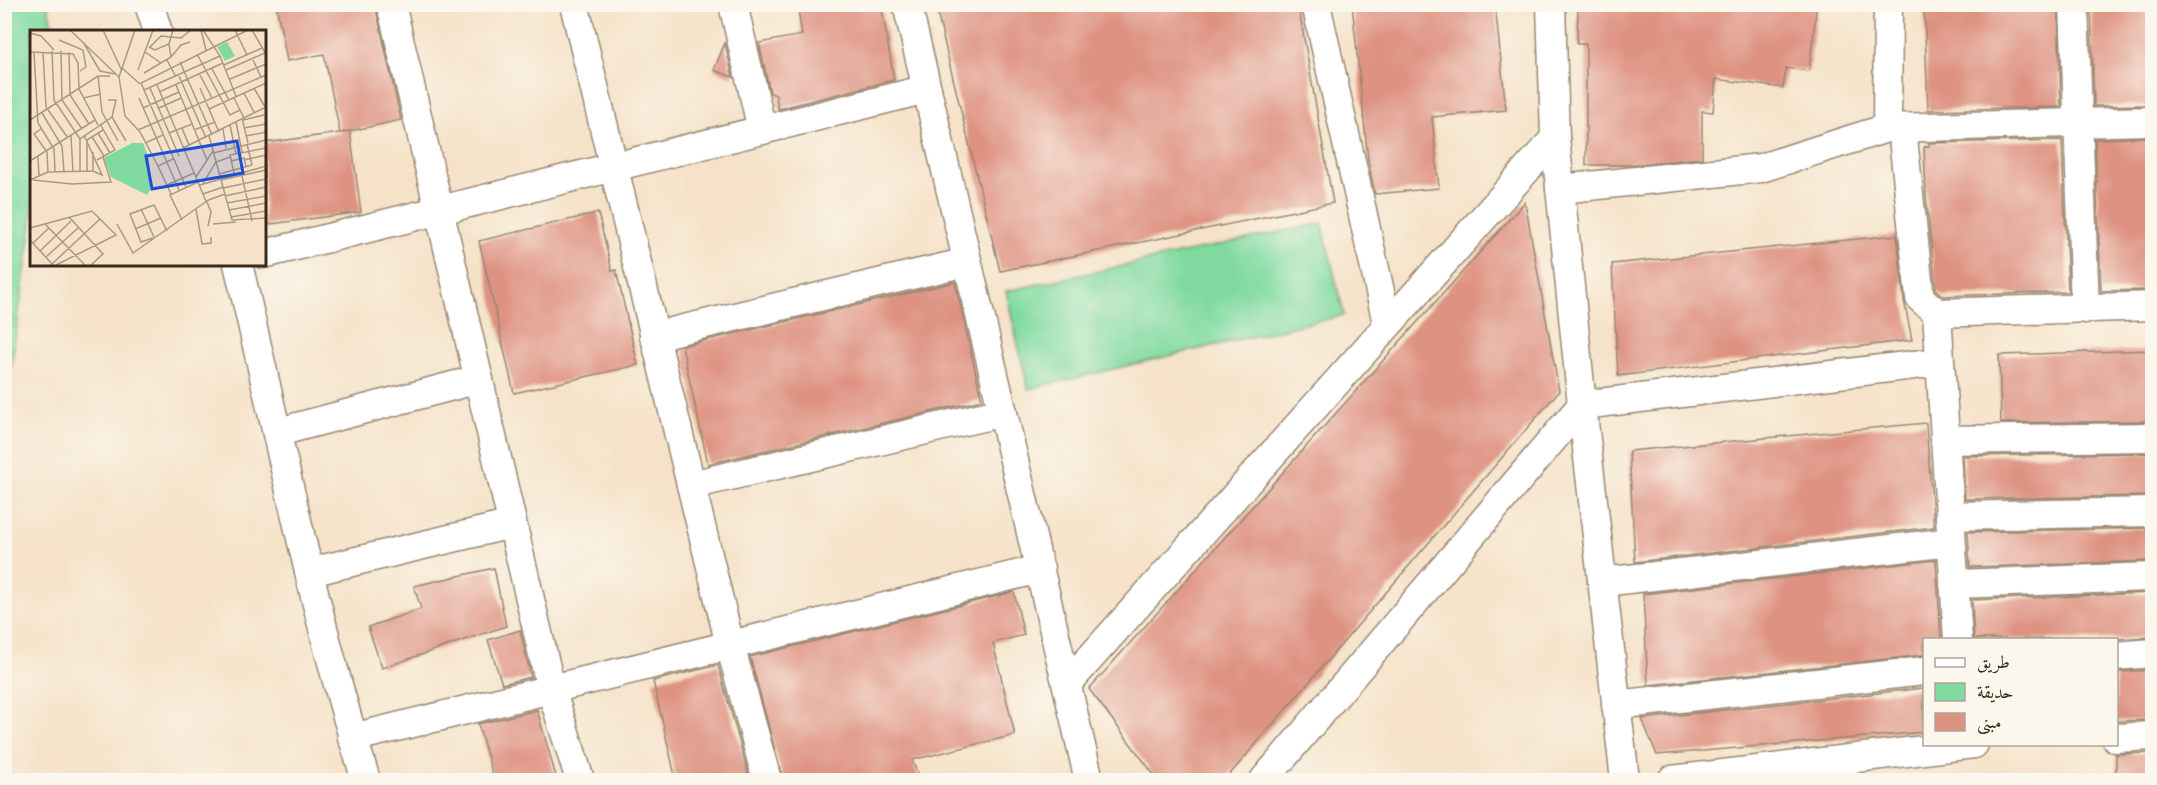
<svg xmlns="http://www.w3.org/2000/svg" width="2157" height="785" font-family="Vollkorn,Amiri,serif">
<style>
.green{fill:#80daa0;stroke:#5e825f;stroke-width:1.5}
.building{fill:#de9281}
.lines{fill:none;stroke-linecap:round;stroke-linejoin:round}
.street-casing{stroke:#988673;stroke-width:31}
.street{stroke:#fff;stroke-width:28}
.inset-road{fill:none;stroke:#ab9884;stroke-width:1.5}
.view{fill:#1d4ed8;fill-opacity:0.15;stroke:#1d4ed8;stroke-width:3}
.inset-edge{fill:none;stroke:#3b2a1e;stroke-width:3}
</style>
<rect width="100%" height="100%" fill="#fbf7ec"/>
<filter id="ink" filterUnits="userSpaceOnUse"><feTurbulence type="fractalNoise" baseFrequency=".0167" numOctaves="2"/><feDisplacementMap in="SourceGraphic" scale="12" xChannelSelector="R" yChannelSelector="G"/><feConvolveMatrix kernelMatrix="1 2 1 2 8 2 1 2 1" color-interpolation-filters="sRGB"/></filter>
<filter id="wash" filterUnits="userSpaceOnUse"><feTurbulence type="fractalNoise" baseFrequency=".008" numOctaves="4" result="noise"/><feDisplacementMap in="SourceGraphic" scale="24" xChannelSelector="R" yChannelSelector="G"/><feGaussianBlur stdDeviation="1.35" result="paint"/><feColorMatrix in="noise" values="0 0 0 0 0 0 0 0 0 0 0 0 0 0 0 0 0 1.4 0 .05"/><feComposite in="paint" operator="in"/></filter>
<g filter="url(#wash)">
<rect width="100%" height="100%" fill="#f5e2c8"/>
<g class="green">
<polygon points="5,4 48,5 53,31 32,32 32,223 5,409"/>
<polygon points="1322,223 1344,315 1028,389 1006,291"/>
</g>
<g id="blocks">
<g class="building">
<polygon points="276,4 375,4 401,120 341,133 350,131 361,212 264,225 264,143 340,133 324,54 287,61"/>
<polygon points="797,4 881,4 894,80 778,109 776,95 770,93 759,43 802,35"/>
<polygon points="935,4 1298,4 1333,203 1000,271"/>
<polygon points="1352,4 1495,4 1506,110 1432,117 1439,188 1375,194 1368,160"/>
<polygon points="1578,4 1817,4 1809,71 1786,68 1783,88 1716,79 1713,112 1702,111 1702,158 1631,165 1586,165 1586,44 1577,44"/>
<polygon points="1924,4 2058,4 2061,107 1928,110"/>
<polygon points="2091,4 2152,4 2152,105 2094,106"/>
<polygon points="725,43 733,77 714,70"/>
<polygon points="2152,137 2152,290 2101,291 2095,139"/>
<polygon points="2062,140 2068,292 1943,296 1936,290 1926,196 1924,147 1929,146 1929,143"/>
<polygon points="1525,202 1559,391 1225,780 1158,780 1089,689"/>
<polygon points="598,213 612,271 616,270 638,365 514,393 479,241"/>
<polygon points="1897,235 1904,300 1912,340 1618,376 1612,264"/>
<polygon points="955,282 982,400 708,464 682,346"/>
<polygon points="2152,350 2152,421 2001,423 1999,355"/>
<polygon points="1926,423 1934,527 1635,562 1629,451"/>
<polygon points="2152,453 2152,496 1965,499 1963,456"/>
<polygon points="2152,528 2152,561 1970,567 1968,532"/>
<polygon points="1936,560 1941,639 1924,639 1924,655 1648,685 1643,594"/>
<polygon points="494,568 506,626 382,668 368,627 421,609 414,586"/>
<polygon points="1014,592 1024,635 993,643 1015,735 912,760 920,780 783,780 750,657"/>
<polygon points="2152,593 2152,637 2115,639 1974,639 1972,600"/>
<polygon points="520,630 531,677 502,684 488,640"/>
<polygon points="718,665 750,780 676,780 653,681"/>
<polygon points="2152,670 2152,720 2116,721 2116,672"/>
<polygon points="1924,688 1924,732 1657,755 1642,719"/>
<polygon points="537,710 557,780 494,780 478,724"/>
<polygon points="2152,753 2152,780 2116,780 2116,754"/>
</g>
</g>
</g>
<g filter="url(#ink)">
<use href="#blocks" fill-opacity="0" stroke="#988673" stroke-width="1.5"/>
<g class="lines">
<defs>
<g id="street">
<polyline points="149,4 158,32"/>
<polyline points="391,4 551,689 580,780"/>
<polyline points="574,4 730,645 767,780"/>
<polyline points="733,4 762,130"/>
<polyline points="907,4 1089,780"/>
<polyline points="1316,4 1387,323"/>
<polyline points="1551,4 1555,138 1582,405 1625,780"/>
<polyline points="2074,4 2085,309"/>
<polyline points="1887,128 1888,4"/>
<polyline points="1902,128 1920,298 1937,313"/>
<polyline points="1560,189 1761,168 1887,128 2152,121"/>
<polyline points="264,254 927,89"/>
<path d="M 238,264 C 279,436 313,612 366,780"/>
<polyline points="654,336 967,262"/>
<polyline points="278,432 479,379"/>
<polyline points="1945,440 2152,437"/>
<polyline points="691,485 1003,412"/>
<polyline points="1950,516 2152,512"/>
<polyline points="310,572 512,524"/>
<polyline points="1602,582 1951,542"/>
<polyline points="1954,584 2152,577"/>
<polyline points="1958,640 1937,313 2152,306"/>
<polyline points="2116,656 2152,653"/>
<polyline points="1067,684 1555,138"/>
<polyline points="1616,705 1924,671"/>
<polyline points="352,738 1040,569"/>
<polyline points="2116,738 2152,736"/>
<polyline points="1264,780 1582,405 1939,362"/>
<polyline points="1672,780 1974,744"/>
</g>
</defs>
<use href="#street" class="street-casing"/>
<use href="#street" class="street"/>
</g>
</g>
<g transform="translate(30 30)">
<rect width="236" height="236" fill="#f5e2c8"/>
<path d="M 197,12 L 205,26 L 195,31 L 187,17 ZM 102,113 L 113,113 L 119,128 L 120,160 L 117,165 L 81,147 L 74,128 Z" fill="#80daa0"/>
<path class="inset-road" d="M 40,0 L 89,47 L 95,86 L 110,102 L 128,136M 73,0 L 91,39M 171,0 L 176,20M 173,0 L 190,26 L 206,66M 205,0 L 217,25M 222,0 L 236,24M 0,3 L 11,6 L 24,20M 29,10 L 53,20 L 56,37 L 50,41M 53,12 L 70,41 L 85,44M 119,17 L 125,20 L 139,14 L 143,0M 120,17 L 131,6 L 151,8 L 161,0M 22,21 L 24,70 L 50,109M 31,21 L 32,70 L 52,99M 0,22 L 43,24 L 48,33 L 49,59 L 68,95M 4,22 L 8,93 L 24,119 L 25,142M 13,22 L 16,77 L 38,108M 39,22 L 40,65 L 59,94M 115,22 L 131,33M 167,24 L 200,85 L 210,80M 141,27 L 151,15 L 160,12M 137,30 L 146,47M 223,30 L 231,47M 0,31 L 0,62M 150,32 L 182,105M 194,35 L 232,18M 92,38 L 110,54M 182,39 L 199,70M 108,40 L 123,0M 196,40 L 235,23M 114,43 L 141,27 L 139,14M 170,45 L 182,68M 68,46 L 72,82 L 88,111M 149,46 L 176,108M 89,47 L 105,0M 200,49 L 236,34M 127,55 L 176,171 L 195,164M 146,55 L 177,130M 120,58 L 149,126M 170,58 L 189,102M 224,58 L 235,77M 114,60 L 190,26M 129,62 L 193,33M 214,63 L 224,82M 53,68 L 71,64M 109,68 L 149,160M 204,68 L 214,88M 113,78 L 149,62M 129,78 L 151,68M 179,79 L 236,53M 12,83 L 32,116 L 34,142M 82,87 L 96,111M 212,88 L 218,113M 0,90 L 68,46 L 80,46M 213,90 L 234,85M 206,92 L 212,122M 200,95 L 206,124M 152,98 L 159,115M 214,98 L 236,94M 11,99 L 4,104 L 17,122 L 18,142M 193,99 L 196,118M 108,100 L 236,45M 164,100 L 185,92M 68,103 L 80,123M 139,103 L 162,94M 41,106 L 43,142M 179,106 L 202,190 L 236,188M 216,106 L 236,102M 62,107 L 74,126M 115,113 L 133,105M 217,114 L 222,135M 153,118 L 236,77M 63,122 L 63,141M 183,123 L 236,110M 8,127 L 9,146M 67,130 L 85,120 L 70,94M 214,130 L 236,125M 201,131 L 214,128 L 216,137M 50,141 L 50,109 L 82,87 L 86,70 L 78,70M 57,141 L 57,110 L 73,100M 204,143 L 200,125 L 236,118M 189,144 L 222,135M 212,146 L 222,191M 166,147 L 183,121M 0,150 L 18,142 L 63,141 L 72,145 L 54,105M 0,150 L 0,131 L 65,90M 3,150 L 42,154 L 81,152 L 73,127M 191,150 L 236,140M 173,153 L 186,132 L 200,127M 137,155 L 164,143M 170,155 L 236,136M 156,157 L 111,53 L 218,0M 193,158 L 236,149M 141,164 L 128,136 L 143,129M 173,164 L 193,157M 195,166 L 236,157M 177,172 L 181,182 L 178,196M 197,173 L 236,166M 111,179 L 124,207M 166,179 L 172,214 L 181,213 L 181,207M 199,180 L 236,173M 39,187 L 73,224 L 61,235M 201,187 L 236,181M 152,190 L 140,165 L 168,152M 15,194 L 55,235M 87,194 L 103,223 L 177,171M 183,194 L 206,192M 0,198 L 62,181 L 86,205 L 26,235M 105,199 L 131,188M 123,208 L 111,212 L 100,184 L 124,175 L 137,201M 0,210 L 23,235M 3,213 L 19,198M 10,221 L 41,191M 16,227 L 48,198M 22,234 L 70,189"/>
<path class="view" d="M 207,111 L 213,143 L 122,159 L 116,126 Z"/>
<rect width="236" height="236" class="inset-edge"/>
</g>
<rect width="2157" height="785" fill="none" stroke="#fbf7ec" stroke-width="24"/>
<rect x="1923" y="638" width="195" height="108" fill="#fbf7ec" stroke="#aea59a" stroke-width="1.5"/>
<rect x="1935" y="658" width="30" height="9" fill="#ffffff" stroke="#aea59a" stroke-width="1.5"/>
<text x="1977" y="668" font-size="18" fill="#3b2a1e">طريق</text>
<rect x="1935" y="683" width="30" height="18" fill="#80daa0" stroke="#aea59a" stroke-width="1.5"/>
<text x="1977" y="698" font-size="18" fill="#3b2a1e">حديقة</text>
<rect x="1935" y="713" width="30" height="18" fill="#de9281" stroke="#aea59a" stroke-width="1.5"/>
<text x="1977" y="728" font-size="18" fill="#3b2a1e">مبنى</text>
</svg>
